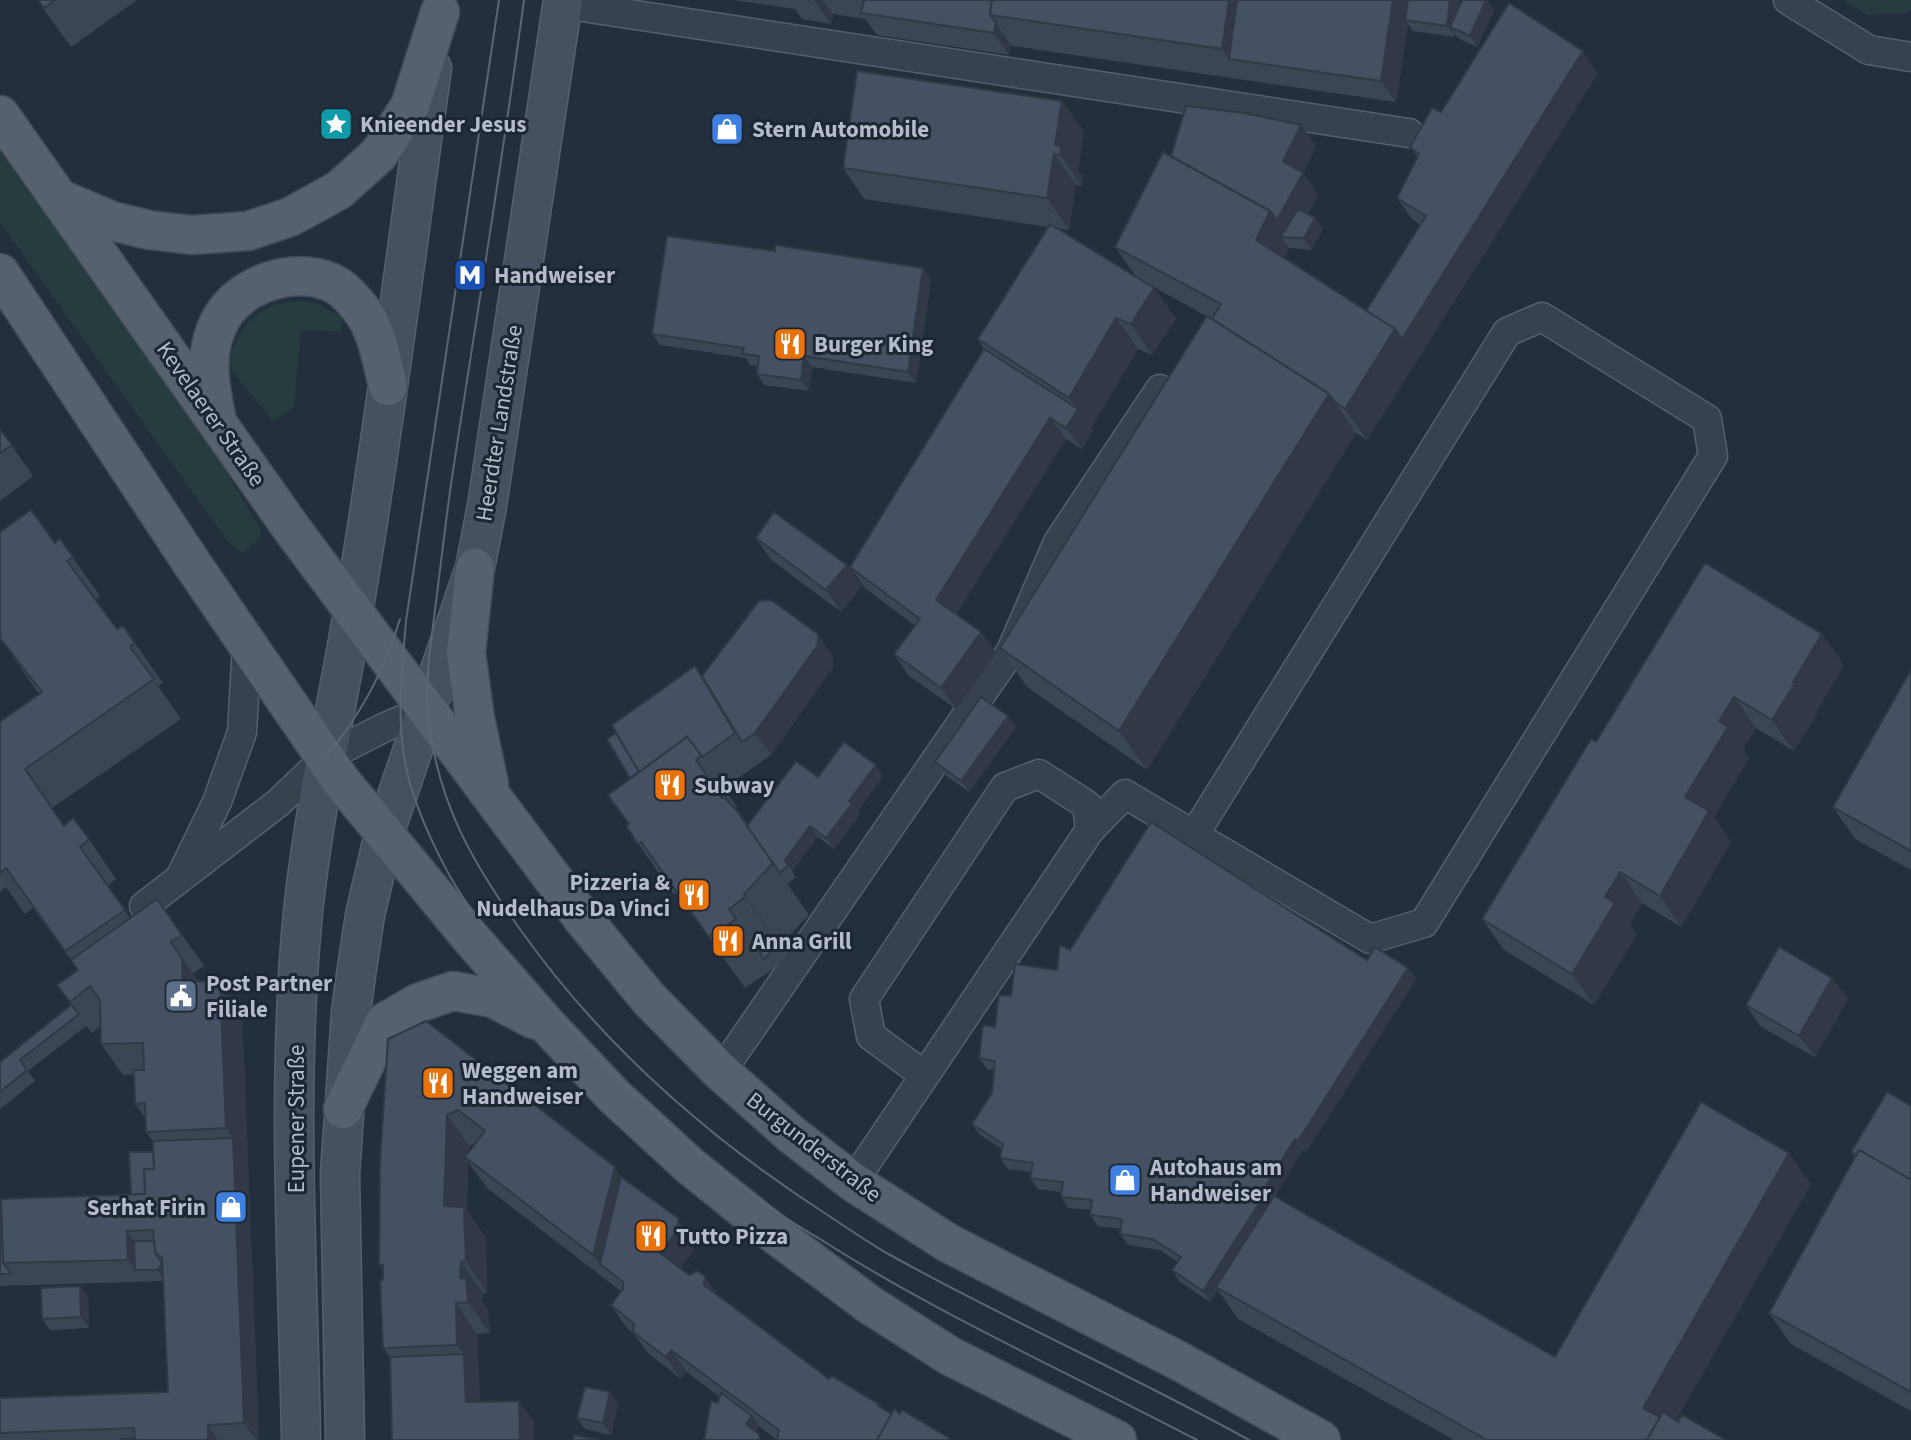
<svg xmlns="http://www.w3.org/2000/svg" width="1911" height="1440" font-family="'Source Sans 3',sans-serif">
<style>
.green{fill:#263c3f}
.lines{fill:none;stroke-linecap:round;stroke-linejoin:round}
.lane-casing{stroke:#565f6c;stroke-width:31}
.secondary-casing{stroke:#565f6c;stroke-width:41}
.primary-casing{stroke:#414a57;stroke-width:41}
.lane{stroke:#38414e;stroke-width:28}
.secondary{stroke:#465061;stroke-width:38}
.primary{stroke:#56606e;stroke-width:38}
.tram{stroke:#5a6575;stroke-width:2}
.wall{fill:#3b4654;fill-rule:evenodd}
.shaded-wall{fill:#303945}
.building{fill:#455162;stroke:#303945;stroke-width:2}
.labels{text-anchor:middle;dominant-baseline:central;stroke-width:6;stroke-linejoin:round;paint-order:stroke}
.poi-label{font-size:23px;font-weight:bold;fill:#b4bcc9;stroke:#1d2633;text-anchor:start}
.street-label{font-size:23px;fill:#b4bcc9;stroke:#1d2633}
</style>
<rect width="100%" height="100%" fill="#242f3e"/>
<g class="green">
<polygon points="1843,0 1911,0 1911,10 1905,13 1867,15"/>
<polygon points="0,151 209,443 261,530 261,537 242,554 225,538 0,222"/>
<path d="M 303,301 L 319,304 L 342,318 L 341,332 L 301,330 L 294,408 L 273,421 L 228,366 C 238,324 258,302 303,301 Z"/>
</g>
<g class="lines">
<defs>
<g id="lane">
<polyline points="1788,0 1869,50 1911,57"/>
<polyline points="563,4 1409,133"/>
<polyline points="182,874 217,802 242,732 247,644"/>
<polyline points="144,906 278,803 325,758 383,728 427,709"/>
<polyline points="721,1072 1011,651 1058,542 1160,389"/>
<polyline points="924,1075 871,1036 864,999 1005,787 1039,774 1087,805 1090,830"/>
<polyline points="853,1182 1090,830 1125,794 1194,835 1507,332 1542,317 1707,419 1713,456 1424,923 1370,939 1194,835"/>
</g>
<g id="secondary">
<path d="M 301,1440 C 298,1265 286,1087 303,912 C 315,799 341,689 359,577 C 387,408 408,238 432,68"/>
<polyline points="345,1440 340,1174 351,1012 356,975 365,915 384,834 475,568 487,506 563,0"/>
</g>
<g id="primary">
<polyline points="0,115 292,529 583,919 649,999 721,1072 792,1135 853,1182 948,1243 1179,1361 1321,1440"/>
<polyline points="60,199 112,221 149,230 192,235 248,231 290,217 339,190 379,154 410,106 440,12"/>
<polyline points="0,273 191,562 341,781 469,936 549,1027 614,1096 689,1165 776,1235 870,1305 950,1356 1117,1440"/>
<path d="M 216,416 C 209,382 203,349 222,317 C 243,283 293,267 330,282 C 343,287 357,303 365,315 C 378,336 382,362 388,386"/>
<polyline points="475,568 466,653 475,718 489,784"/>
<polyline points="343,1109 385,1022 418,1003 453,991 493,998 533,1019"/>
</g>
</defs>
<use href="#lane" class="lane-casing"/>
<use href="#secondary" class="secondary-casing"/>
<use href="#primary" class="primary-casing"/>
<use href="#lane" class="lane"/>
<use href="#secondary" class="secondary"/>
<use href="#primary" class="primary"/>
<g class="tram">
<path d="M 499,0 L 406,621 C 402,669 396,719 406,767 C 414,808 444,871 468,905 C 483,927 502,947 518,967 C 595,1060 675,1139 774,1210 C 792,1223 812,1234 831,1246 C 948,1319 1075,1376 1197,1440"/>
<path d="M 524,0 C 503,157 477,314 453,471 C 446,517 441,564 435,610 C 431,643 425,679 428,712 C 436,801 472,862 522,932 C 603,1046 711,1140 829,1216 C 849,1229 870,1244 892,1256 C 1009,1321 1132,1375 1249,1440"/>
<path d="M 325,758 C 361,714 383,674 400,619"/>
</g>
</g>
<g class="wall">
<polygon points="37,0 137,0 71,47"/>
<polygon points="734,0 1459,0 1458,9 1462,0 1487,0 1494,10 1477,47 1458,38 1455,34 1455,37 1413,31 1408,24 1396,102 1012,46 1011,45 1009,55 877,35 865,19 833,14 831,24 802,19 795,9"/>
<polygon points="1598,73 1367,440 1356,433 1147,770 1027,687 1000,648 1212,319 1139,279 1154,288 1176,319 1152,355 1138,349 1091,428 1093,430 1082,449 1066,439 956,614 981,632 996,653 956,709 909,676 894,654 915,626 865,588 850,567 984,349 978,339 1048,227 864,199 843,168 1062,101 1084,132 1078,170 1083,177 1082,186 1076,185 1069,230 1057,228 1137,278 1115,247 1171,156 1316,146 1303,173 1318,195 1308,214 1315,218 1323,229 1311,250 1289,248 1284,258 1366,311 1420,225 1412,219 1397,198 1417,157 1410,147 1441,112"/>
<polygon points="775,251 923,268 931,279 916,383 812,367 809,391 764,385 757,374 758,366 750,365 746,358 660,345 652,334"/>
<polygon points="0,429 33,476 0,501"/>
<polygon points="756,538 847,565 862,586 841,612 771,560"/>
<polygon points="60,539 100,596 95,600 117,629 123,626 163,683 158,686 181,719 52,808 64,826 89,839 116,879 107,886 130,918 157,899 204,966 193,973 198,981 220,981 242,1012 259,1440 0,1440 0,1398 168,1392 163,1281 0,1286 0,1208 131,1194 153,1152 153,1141 146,1132 146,1119 135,1104 134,1074 123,1075 101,1044 101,1026 92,1033 86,1026 28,1071 35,1081 0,1109 0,1062 72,1006 57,985 78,970 33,908 25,914 6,887 0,892 0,722 39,694 0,638 55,543"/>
<polygon points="1822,634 1844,665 1816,712 1817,714 1794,751 1756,728 1743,749 1749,758 1714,817 1731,842 1681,927 1642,903 1630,924 1637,934 1594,1005 1504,950 1482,919 1596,742"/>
<polygon points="833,656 833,667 771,755 724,788 737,807 735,809 747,826 818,777 883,776 858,811 860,815 834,849 818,837 792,871 796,877 788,884 776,867 809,915 780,945 786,956 772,970 745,988 677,893 674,895 626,826 628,825 630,778 702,676"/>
<polygon points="1911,670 1911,870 1855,839 1833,807"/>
<polygon points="1016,727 969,792 942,773 935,762"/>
<polygon points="1070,950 1367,960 1408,968 1416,979 1306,1152 1303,1150 1276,1194 1277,1197 1277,1198 1555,1357 1811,1184 1676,1420 1726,1440 1454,1440 1238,1319 1218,1290 1210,1302 1180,1282 1172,1270 1178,1262 1160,1250 1128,1245 1120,1234 1121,1229 1098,1226 1090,1215 1091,1210 1068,1208 1061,1197 1061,1192 1038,1189 1030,1178 1031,1172 1008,1169 1000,1158 1002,1149 980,1135 972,1124 992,1093 994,1070 987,1069 979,1058 1011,996 1057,970"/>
<polygon points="1848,999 1815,1057 1761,1027 1746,1005"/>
<path d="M 388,1039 L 621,1177 L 693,1240 L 693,1252 L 680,1268 L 829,1379 L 880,1405 L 882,1409 L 892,1414 L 900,1414 L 949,1438 L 777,1440 L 759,1426 L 760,1427 L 718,1403 L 720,1397 L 687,1372 L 681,1379 L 648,1353 L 634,1334 L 626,1327 L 611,1305 L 622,1292 L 487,1188 L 468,1162 L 467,1211 L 486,1238 L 487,1293 L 483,1293 L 482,1301 L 488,1310 L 490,1333 L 477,1334 L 480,1402 L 534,1422 L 534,1440 L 390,1357 L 383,1348 L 383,1270 L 379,1264 ZM 475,1144 L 469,1152 L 469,1146 Z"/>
<polygon points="1911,1106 1911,1411 1791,1344 1769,1313 1855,1158 1851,1152"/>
<polygon points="80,1286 88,1297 89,1328 50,1330 42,1319"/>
<polygon points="618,1403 611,1435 585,1429 577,1418"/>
</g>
<g class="shaded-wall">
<polygon points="814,0 823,0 833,14 831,24"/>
<polygon points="1229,0 1255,0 1229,59 1222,49"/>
<polygon points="1393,0 1411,0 1405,20 1408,24 1396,102 1381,81"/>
<polygon points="1450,0 1459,0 1456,30 1450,27 1455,34 1455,37 1447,26"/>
<polygon points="1486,0 1494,10 1477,47 1470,36"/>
<polygon points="996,23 1011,45 1009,55 994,33"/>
<polygon points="1583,51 1598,73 1367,440 1345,409 1395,329"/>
<polygon points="1062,101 1084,132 1078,170 1083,177 1082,186 1060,155 1055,145"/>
<polygon points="1301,125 1316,146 1298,183 1283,161"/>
<polygon points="1054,154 1076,185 1069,230 1047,198"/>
<polygon points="1303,173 1318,195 1295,238 1289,237 1277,220"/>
<polygon points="1270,211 1289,237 1281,237 1289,248 1278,271 1256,240"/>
<polygon points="1315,218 1323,229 1311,250 1304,238"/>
<polygon points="923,268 931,279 916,383 908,372"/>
<polygon points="1154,288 1176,319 1152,355 1131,324"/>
<polygon points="1116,318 1138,349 1091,428 1093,430 1082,449 1066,428 1077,410 1069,398"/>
<polygon points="804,356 812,367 809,391 801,380"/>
<polygon points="1329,394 1356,433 1147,770 1119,731"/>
<polygon points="1050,418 1066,439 952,621 936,600"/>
<polygon points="847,565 862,586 841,612 826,590"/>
<polygon points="981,632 996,653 956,709 941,688"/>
<polygon points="818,634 833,656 833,667 771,755 755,733"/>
<polygon points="1822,634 1844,665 1816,712 1817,714 1794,751 1772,720 1793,682"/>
<polygon points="1734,697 1756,728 1743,749 1749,758 1714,817 1731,842 1681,927 1660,896 1685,797 1719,721"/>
<polygon points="1008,716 1016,727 969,792 961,781"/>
<polygon points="876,765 883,776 858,811 860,815 834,849 826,838 849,801"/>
<polygon points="810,826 818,837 792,871 796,877 785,860"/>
<polygon points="1620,872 1642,903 1630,924 1637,934 1594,1005 1572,974 1605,897"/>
<polygon points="744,894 780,945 782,948 745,897"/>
<polygon points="171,942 193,973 204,990 183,982"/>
<polygon points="1408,968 1416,979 1306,1152 1298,1141"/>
<polygon points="1832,978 1848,999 1815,1057 1799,1036"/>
<polygon points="220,981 242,1012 259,1440 256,1440 244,1423 233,1138 226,1128"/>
<polygon points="447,1115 469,1146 469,1160 465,1157 468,1162 467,1211 486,1238 487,1293 466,1261 444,1206"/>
<polygon points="1295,1139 1303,1150 1276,1194 1277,1197 1219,1289 1216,1287 1218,1290 1210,1302 1203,1291"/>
<polygon points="1789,1153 1811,1184 1665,1439 1643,1408"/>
<polygon points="615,1167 636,1198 600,1264 593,1255"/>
<polygon points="678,1218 693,1240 693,1252 675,1275 660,1253"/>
<polygon points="127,1231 142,1252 135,1270 128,1260"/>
<polygon points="461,1262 483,1293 482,1301 488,1310 490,1333 468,1302 460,1278"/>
<polygon points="162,1263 165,1281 158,1270"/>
<polygon points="705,1276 720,1298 704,1285"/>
<polygon points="80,1286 88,1297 89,1328 81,1317"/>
<polygon points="456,1303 477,1334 479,1376 457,1345"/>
<polygon points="671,1350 687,1372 681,1379 666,1357"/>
<polygon points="464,1354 479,1376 481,1424 466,1402"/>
<polygon points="610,1392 618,1403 611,1435 603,1423"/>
<polygon points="519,1401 534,1422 534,1440 520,1440"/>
<polygon points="752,1416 760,1427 754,1435 746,1424"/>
<polygon points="208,1425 218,1440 208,1440"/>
</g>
<g class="building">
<polygon points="38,0 55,0 44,8"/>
<polygon points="864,0 992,0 990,15 996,23 994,33 861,13"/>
<polygon points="992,0 1229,0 1222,49 990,15"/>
<polygon points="1237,0 1393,0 1381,81 1229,59"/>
<polygon points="1408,0 1450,0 1447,26 1405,20"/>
<polygon points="1462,0 1486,0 1470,36 1450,27"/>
<polygon points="1509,3 1583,51 1402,339 1395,329 1366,311 1426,216 1397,198 1419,154 1410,147 1432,108 1441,112"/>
<polygon points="857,71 1062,101 1055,145 1061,146 1060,155 1054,154 1047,198 843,168"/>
<polygon points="1186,106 1244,113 1301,125 1283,161 1303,173 1277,220 1270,211 1171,156"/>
<polygon points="1163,152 1270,211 1256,240 1395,329 1345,409 1335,402 1329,394 1212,319 1221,304 1115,247"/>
<polygon points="1298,209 1315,218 1304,238 1281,237"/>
<polygon points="1050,224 1154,288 1131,324 1116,318 1069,398 978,339"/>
<polygon points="667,236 775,251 775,245 923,268 908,372 804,356 801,380 757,374 759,356 742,354 744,348 652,334"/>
<polygon points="1207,316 1329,394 1119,731 1000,648"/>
<polygon points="984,349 1078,409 1066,428 1050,418 936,600 981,632 941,688 894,654 920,619 850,567"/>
<polygon points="0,429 12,445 0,453"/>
<polygon points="31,510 55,543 60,539 73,557 67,561 117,629 123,626 135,643 130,647 154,679 25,769 64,826 73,818 89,839 80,847 125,910 65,951 6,868 0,873 0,722 42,692 0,638 0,532"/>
<polygon points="774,512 847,565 826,590 756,538"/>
<polygon points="1705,563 1822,634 1793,682 1795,683 1772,720 1734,697 1719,721 1728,727 1685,797 1709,811 1682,858 1660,896 1620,872 1605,897 1615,903 1572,974 1482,919 1591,739 1596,742"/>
<polygon points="771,600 818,634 818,645 755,733 742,742 702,676 759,601"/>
<polygon points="695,666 735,733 702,757 687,737 639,772 612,725"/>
<polygon points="1911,670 1911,851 1833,807"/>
<polygon points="981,697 1008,716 961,781 935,762"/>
<polygon points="616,733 639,772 630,778 607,739"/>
<polygon points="687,737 701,755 696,760 722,798 725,798 738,812 773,863 744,894 745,897 729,909 736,919 709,937 641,842 638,844 626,826 629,824 608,795"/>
<polygon points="844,742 876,765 849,801 852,804 826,838 810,826 785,860 788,866 780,873 747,826 796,761 818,777"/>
<polygon points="1151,822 1367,960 1375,947 1408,968 1298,1141 1295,1139 1267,1184 1270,1186 1203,1291 1172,1270 1181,1257 1152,1239 1120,1234 1122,1219 1090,1215 1092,1200 1061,1197 1063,1182 1030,1178 1033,1163 1000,1158 1003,1144 972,1124 992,1093 995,1061 979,1058 983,1025 995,1027 999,995 1011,996 1015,964 1057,970 1060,945 1070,950"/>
<polygon points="157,899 182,935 171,942 182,959 183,982 220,981 226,1128 146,1132 145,1103 135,1104 134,1070 144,1070 143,1043 101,1044 100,1000 90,986 70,1002 57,985 78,970 71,960"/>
<polygon points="774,937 778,945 764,959 758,949"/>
<polygon points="1779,947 1832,978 1799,1036 1746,1005"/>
<polygon points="71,1005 79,1014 20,1060 27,1070 0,1092 0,1062"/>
<polygon points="426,1021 615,1167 593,1255 465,1157 485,1131 458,1110 447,1115 444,1206 464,1207 466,1261 461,1262 460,1278 466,1279 468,1302 456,1303 457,1345 383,1348 380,1280 383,1280 383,1265 379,1264 380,1161 388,1039"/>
<polygon points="1887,1092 1911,1106 1911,1180 1859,1150 1857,1155 1851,1152"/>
<polygon points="1701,1102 1789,1153 1643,1408 1660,1417 1647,1440 1487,1440 1216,1287 1274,1196 1555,1357"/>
<polygon points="233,1138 244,1423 208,1425 208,1440 121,1440 121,1439 135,1438 134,1428 0,1433 0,1398 168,1392 162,1257 155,1253 153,1230 127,1231 128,1260 3,1263 1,1199 145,1194 144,1169 154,1169 153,1141"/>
<polygon points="1859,1150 1911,1180 1911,1392 1769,1313"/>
<polygon points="129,1152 153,1152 154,1169 144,1169 145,1194 131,1194"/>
<polygon points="621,1177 678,1218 678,1230 660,1253 689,1275 698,1271 705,1276 704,1285 829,1379 832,1376 880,1405 878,1406 892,1414 877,1440 777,1440 779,1430 671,1350 666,1357 633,1332 634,1324 611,1305 623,1289 623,1282 600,1264"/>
<polygon points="1,1207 3,1263 11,1274 0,1274 0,1208"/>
<polygon points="134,1241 154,1241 155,1253 162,1263 158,1270 135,1270"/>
<polygon points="80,1286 81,1317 42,1319 41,1288"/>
<polygon points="464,1354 466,1402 519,1401 520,1440 392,1440 390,1357"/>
<polygon points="585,1387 610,1392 603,1423 577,1418"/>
<polygon points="721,1393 752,1416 746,1424 760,1435 759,1440 704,1440 711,1401 718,1403"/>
<polygon points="894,1409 900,1414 902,1410 949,1438 948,1440 877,1440"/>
<polygon points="1663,1412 1678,1422 1682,1415 1726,1440 1647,1440"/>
<polygon points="574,1435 600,1440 573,1440"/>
</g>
<defs>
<symbol id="sight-square" viewBox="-11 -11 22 22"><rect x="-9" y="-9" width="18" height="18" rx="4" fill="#0f9aa8" stroke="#1d2633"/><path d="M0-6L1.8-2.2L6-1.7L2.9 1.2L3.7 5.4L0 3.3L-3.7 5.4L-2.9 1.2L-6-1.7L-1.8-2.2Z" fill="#fff"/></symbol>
<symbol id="shop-square" viewBox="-11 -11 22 22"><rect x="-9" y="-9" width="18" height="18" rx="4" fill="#3f7fe0" stroke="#1d2633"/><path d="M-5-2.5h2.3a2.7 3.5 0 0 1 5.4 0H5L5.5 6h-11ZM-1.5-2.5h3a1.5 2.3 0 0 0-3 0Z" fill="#fff"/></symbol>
<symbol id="metro-square" viewBox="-11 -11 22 22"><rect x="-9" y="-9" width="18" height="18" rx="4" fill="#1a4fb4" stroke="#1d2633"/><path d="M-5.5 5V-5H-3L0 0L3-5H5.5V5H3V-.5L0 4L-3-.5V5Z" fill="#fff"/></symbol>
<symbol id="restaurant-square" viewBox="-11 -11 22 22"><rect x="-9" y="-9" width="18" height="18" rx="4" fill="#e8710a" stroke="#1d2633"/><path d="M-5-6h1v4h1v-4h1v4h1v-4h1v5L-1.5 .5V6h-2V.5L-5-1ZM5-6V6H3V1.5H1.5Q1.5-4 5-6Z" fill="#fff"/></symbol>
<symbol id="civic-square" viewBox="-11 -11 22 22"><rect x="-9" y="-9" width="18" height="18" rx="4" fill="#5c6f8a" stroke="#1d2633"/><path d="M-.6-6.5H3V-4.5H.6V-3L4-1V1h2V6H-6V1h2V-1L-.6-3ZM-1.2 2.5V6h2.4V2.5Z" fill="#fff"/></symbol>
</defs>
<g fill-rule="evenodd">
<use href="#sight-square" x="317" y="105" width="38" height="38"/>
<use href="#shop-square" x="708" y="110" width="38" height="38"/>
<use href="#metro-square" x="451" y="256" width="38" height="38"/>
<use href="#restaurant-square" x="771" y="325" width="38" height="38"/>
<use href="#restaurant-square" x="651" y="766" width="38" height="38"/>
<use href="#restaurant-square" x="675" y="876" width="38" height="38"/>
<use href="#restaurant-square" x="709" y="922" width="38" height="38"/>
<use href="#civic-square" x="162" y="977" width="38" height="38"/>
<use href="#restaurant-square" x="419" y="1064" width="38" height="38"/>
<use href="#shop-square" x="1106" y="1161" width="38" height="38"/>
<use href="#shop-square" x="212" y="1188" width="38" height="38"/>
<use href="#restaurant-square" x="632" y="1217" width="38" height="38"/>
</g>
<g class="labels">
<g class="poi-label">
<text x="360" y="124">Knieender Jesus</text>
<text x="752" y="129">Stern Automobile</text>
<text x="494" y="275">Handweiser</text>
<text x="814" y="344">Burger King</text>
<text x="694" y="785">Subway</text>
<text x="670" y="882" text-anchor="end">Pizzeria &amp;<tspan x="670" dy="26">Nudelhaus Da Vinci</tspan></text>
<text x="752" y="941">Anna Grill</text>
<text x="206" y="983">Post Partner<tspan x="206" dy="26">Filiale</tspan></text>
<text x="462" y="1070">Weggen am<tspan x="462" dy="26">Handweiser</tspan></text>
<text x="1150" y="1167">Autohaus am<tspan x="1150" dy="26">Handweiser</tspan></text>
<text x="206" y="1207" text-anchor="end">Serhat Firin</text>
<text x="676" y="1236">Tutto Pizza</text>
</g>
<g class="street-label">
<text transform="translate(211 414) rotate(55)">Kevelaerer Straße</text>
<text transform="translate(499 423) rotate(-81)">Heerdter Landstraße</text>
<text transform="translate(296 1119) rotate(-90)">Eupener Straße</text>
<text transform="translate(814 1147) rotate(38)">Burgunderstraße</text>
</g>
</g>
</svg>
